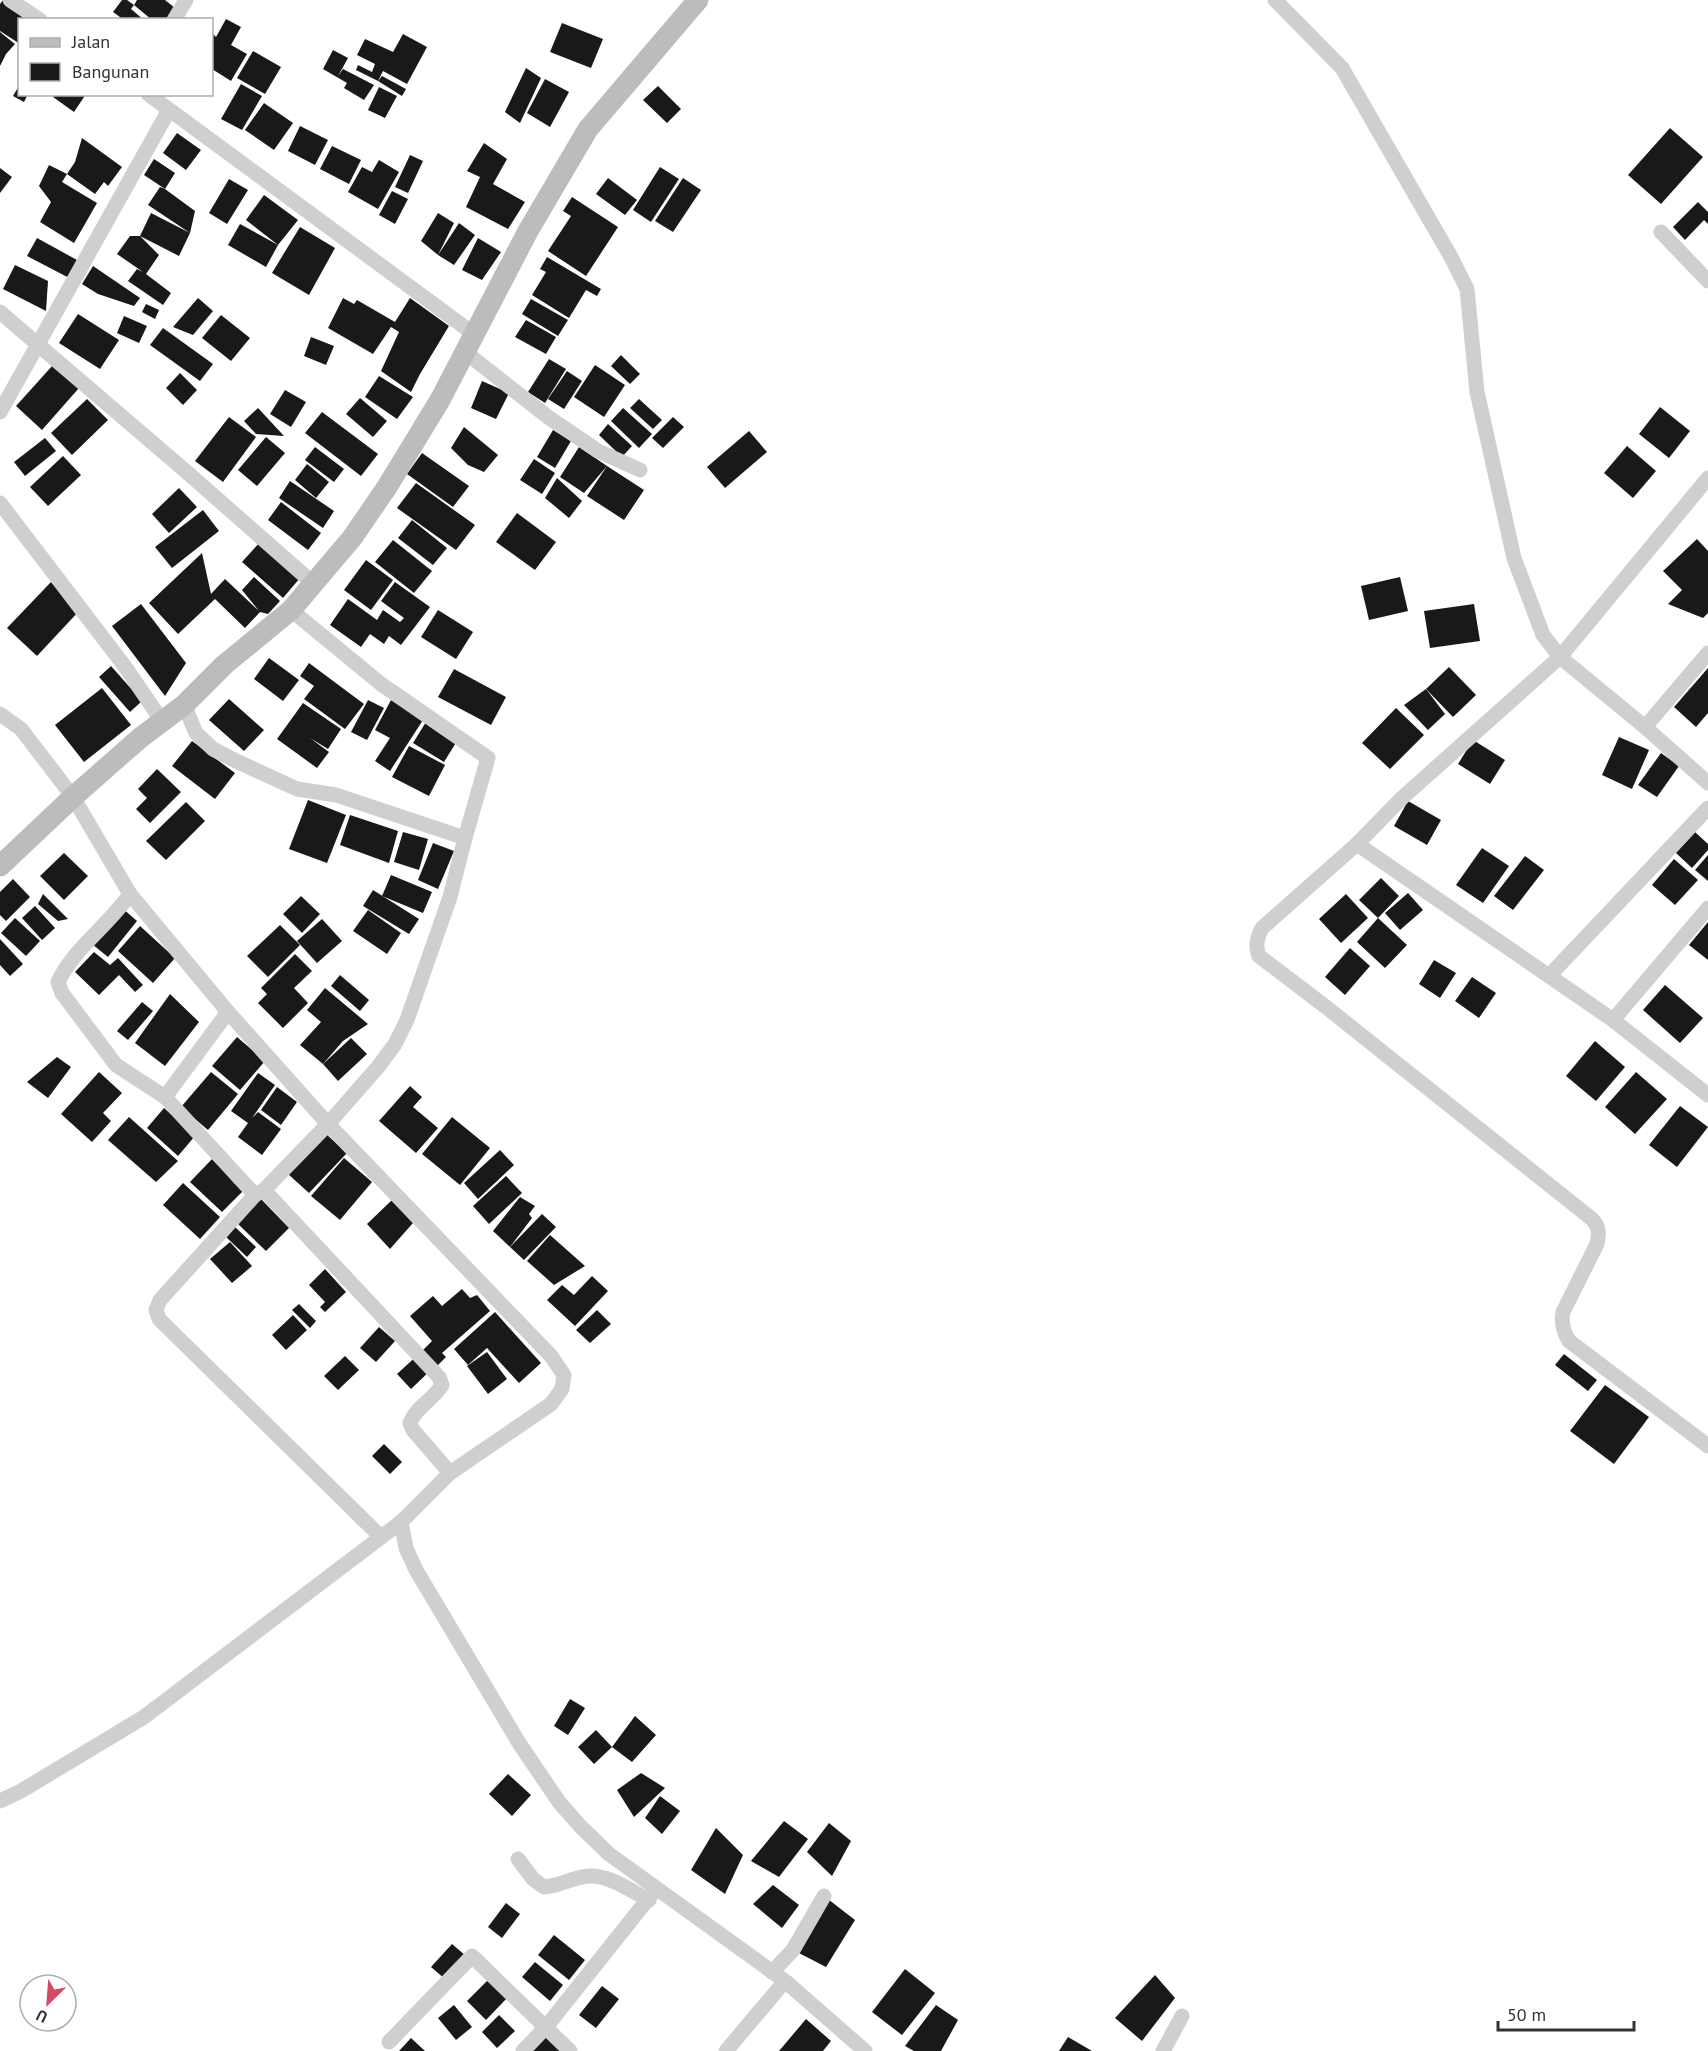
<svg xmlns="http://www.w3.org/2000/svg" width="1708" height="2051" font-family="'PT Sans',sans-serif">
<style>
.building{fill:#191919}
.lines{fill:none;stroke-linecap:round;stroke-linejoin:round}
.street{stroke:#cfcfcf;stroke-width:15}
.secondary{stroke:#bcbcbc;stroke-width:21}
</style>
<rect width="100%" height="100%" fill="#fff"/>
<g class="building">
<polygon points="3,0 36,20 20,20 20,44 0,31 0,4"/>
<polygon points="122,0 127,0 134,5 137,0 165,0 175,8 166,20 152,20 134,5 131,9 144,20 124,20 113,12"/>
<polygon points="226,19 241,27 231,45 247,54 231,81 212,69 212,36 213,34 216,37"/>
<polygon points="562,23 603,39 591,68 550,52"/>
<polygon points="0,32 15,44 6,54 0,66"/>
<polygon points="403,34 427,47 407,84 383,71 378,81 356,70 358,65 372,72 375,64 357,55 365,39 393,52"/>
<polygon points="333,50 348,58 338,76 343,69 374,85 364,100 344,88 347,83 323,69"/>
<polygon points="253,51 281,67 265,94 237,78"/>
<polygon points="526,68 541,78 520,123 505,112"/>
<polygon points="382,76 406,89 402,96 378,81"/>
<polygon points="545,79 569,92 550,127 527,113"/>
<polygon points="20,84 20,94 28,94 24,102 13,96"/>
<polygon points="241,84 262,96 242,130 221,119"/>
<polygon points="658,86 681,109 667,123 643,100"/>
<polygon points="379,87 397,96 385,118 368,110"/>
<polygon points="55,94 86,94 74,112 53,97"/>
<polygon points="264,103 293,123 274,150 245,130"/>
<polygon points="300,126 328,140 315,165 288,151"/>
<polygon points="1670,128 1703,157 1661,204 1628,175"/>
<polygon points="177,133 201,150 186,170 163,153"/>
<polygon points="82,138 122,167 108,186 104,182 95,194 67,174 75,162"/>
<polygon points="484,143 507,159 493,184 525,202 508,229 466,207 480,177 467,171"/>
<polygon points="332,146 361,160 349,184 320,169"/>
<polygon points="410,155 423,161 408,193 395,187"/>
<polygon points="154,159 175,173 165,189 144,175"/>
<polygon points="379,160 399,172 378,209 348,192 362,167 372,172"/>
<polygon points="49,165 67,174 62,182 97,203 74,243 40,222 51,202 39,186"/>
<polygon points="660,167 679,179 651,222 633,210"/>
<polygon points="0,168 12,177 0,193"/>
<polygon points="608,178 637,200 625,215 596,194"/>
<polygon points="683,178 701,190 673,232 655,221"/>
<polygon points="229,179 248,190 227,224 209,213"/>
<polygon points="160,187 165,189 195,211 190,233 179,256 140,236 159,255 146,274 171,293 163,305 128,281 137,269 143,272 117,254 130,236 140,236 151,213 190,233 148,205"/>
<polygon points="392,191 408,199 395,224 379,215"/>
<polygon points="264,195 298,220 278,245 266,267 228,245 240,224 278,245 246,220"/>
<polygon points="572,197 618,227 586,276 548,251 571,216 563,211"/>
<polygon points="1698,202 1708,212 1708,224 1704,220 1685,240 1673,227"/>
<polygon points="438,213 454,223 438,255 421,241"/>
<polygon points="459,223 475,235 454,265 438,255"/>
<polygon points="300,227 335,248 309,295 272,273"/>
<polygon points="37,238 77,260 73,280 27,256"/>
<polygon points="478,238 501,252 482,280 462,270"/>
<polygon points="547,257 601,289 597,296 586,290 569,318 532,295 546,272 540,269"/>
<polygon points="15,265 48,281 46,311 3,289"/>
<polygon points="93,266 140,298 134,306 98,294 82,284"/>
<polygon points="198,298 213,311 193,335 173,327"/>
<polygon points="343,298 354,304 357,300 395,322 410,298 449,326 420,374 411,392 381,371 399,332 391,327 373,354 328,328"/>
<polygon points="531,299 568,320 558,336 522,314"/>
<polygon points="146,304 159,310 155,319 142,312"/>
<polygon points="78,314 119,340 100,369 59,343"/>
<polygon points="221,315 250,338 231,361 202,338"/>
<polygon points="124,316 147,326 139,343 117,333"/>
<polygon points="526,320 556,337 546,354 515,337"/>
<polygon points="163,328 213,364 200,381 150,345"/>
<polygon points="311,337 334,346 326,365 304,356"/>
<polygon points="621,355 640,374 630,384 611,366"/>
<polygon points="549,359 566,369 545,403 528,392"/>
<polygon points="53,365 79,388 42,430 16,406"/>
<polygon points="595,365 625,385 604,417 574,397"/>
<polygon points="567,371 582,381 564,409 548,399"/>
<polygon points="180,373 197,390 183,405 166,388"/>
<polygon points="379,376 413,397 397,419 365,397"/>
<polygon points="482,381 509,393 496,419 471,408"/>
<polygon points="285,390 306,402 291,427 270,414"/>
<polygon points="360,398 387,421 373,437 346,414"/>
<polygon points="87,399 108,420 72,455 51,433"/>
<polygon points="639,399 662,420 653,429 630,408"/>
<polygon points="1660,407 1690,431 1669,458 1639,434"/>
<polygon points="258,408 284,436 256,434 244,421"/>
<polygon points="623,408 652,434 639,448 611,421"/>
<polygon points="322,412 378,454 361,476 305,433"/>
<polygon points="229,417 256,437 223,482 195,461"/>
<polygon points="673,417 684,427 663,448 652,438"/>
<polygon points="608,424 632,446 622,457 599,435"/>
<polygon points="464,427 498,455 484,472 468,465 451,448"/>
<polygon points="553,430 571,441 555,468 537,457"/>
<polygon points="749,431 767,452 725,488 707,467"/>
<polygon points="266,437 285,453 257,486 238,470"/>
<polygon points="45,438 56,451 25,476 14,462"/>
<polygon points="1627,446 1656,471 1633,498 1604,473"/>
<polygon points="315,447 344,469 334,482 305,460"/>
<polygon points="579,447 607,466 644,490 624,520 587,496 607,466 584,493 560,477"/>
<polygon points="422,453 469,486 453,507 407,474"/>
<polygon points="63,456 81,475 48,506 30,487"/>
<polygon points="534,459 555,473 542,494 520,480"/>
<polygon points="307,464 329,482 316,498 295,480"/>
<polygon points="557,478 582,501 569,518 545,498"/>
<polygon points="290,481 334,511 323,528 279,498"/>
<polygon points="416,483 475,525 456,550 397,508"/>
<polygon points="179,488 197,507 169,533 152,514"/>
<polygon points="281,502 321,533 308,550 268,520"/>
<polygon points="203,510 219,531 172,568 155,547"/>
<polygon points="517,513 556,542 535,570 496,542"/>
<polygon points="412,520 447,548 433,565 398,538"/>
<polygon points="1697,539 1708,551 1708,613 1703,618 1668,604 1682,590 1663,571"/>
<polygon points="393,540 432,571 414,593 375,562"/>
<polygon points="260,542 300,578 283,598 242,562"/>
<polygon points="202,553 211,594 225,579 259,611 242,590 254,577 280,601 268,614 260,612 245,628 215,599 178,634 149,603"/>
<polygon points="366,560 393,580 371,610 344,590"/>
<polygon points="1400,577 1408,611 1369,620 1361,586"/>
<polygon points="51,582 80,610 37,656 7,628"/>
<polygon points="395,582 430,607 401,645 389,636 384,644 370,634 361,647 330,625 348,599 377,620 383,610 400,622 404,618 381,601"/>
<polygon points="141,604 186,663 165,696 112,626"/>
<polygon points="1474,604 1480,641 1430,648 1424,611"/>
<polygon points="438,610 473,632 456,659 421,637"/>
<polygon points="269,658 299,680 283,701 254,679"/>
<polygon points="309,663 364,704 345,729 304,699 314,686 300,676"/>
<polygon points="111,666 142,701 130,712 99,677"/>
<polygon points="1449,667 1476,695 1453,717 1426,689"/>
<polygon points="1708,668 1708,713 1696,727 1674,707"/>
<polygon points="454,669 506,697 491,725 438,697"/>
<polygon points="102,688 131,725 84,762 55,725"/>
<polygon points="1426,689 1445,714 1428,730 1404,705"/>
<polygon points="229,699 264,730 244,751 209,720"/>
<polygon points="368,700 384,708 367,740 351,732"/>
<polygon points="391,700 423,720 390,771 375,761 390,738 375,730"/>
<polygon points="303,703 341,729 328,749 310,738 329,752 317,768 277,739"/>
<polygon points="1396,708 1424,735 1390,769 1362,743"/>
<polygon points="426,722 457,741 444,762 413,743"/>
<polygon points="1619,737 1649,750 1632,789 1602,775"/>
<polygon points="1473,740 1505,760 1490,784 1458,764"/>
<polygon points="192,741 235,773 215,799 172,766"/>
<polygon points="409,746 445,765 429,796 392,777"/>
<polygon points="1661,753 1679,766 1657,797 1638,785"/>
<polygon points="157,769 181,792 150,823 136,809 147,798 138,789"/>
<polygon points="308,800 346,815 327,863 289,849"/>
<polygon points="1408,801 1441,820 1427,845 1394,826"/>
<polygon points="186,802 205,821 166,860 146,841"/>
<polygon points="350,815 398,831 389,863 340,845"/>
<polygon points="403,832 428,839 419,870 394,862"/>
<polygon points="1695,832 1708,844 1708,850 1692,868 1676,853"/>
<polygon points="433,843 454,851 438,889 418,880"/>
<polygon points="1482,848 1509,866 1483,903 1456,885"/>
<polygon points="64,853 88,876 64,900 40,876"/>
<polygon points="1708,855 1708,881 1695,870"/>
<polygon points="1525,856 1544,870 1513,910 1494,896"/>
<polygon points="1674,859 1698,880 1675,905 1652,885"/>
<polygon points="391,875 432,892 423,913 382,896"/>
<polygon points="1381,878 1399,896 1378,918 1359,900"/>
<polygon points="13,879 30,897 6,921 0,915 0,892"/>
<polygon points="373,890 419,919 409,934 363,906"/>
<polygon points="1408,893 1423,910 1400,930 1385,913"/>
<polygon points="43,894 68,919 58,921 38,904"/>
<polygon points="1346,894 1368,918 1341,943 1319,919"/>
<polygon points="301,896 320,914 302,933 283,914"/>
<polygon points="35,906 55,928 42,940 22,918"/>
<polygon points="121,907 137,921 108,957 92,944"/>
<polygon points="368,910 401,933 387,954 353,931"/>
<polygon points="15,918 40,941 26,956 1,933"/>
<polygon points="1378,918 1407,945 1385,968 1357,942"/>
<polygon points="322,919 342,941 317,963 297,941"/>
<polygon points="1708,922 1708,960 1689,945"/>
<polygon points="280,925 300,945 268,977 247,956"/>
<polygon points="140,926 175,958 153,983 118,951"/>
<polygon points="0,939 23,964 10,976 0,965"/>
<polygon points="1350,948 1370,966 1345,995 1325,977"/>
<polygon points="94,952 110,965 118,958 143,985 135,992 119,975 99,995 75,972"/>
<polygon points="295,954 312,971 294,988 308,1003 283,1028 258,1003 267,994 261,988"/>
<polygon points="1434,960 1456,973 1440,998 1419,984"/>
<polygon points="340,975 369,1000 360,1011 331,986"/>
<polygon points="1472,977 1496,993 1479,1018 1455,1001"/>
<polygon points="1665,985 1703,1018 1680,1043 1643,1010"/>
<polygon points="325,988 368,1024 343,1041 323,1064 300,1045 321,1022 307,1010"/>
<polygon points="170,994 199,1022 165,1066 135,1043"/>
<polygon points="142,1002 153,1011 128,1040 117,1031"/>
<polygon points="237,1037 265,1061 240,1090 212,1066"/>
<polygon points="351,1038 367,1054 338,1081 323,1064"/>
<polygon points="1595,1041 1625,1067 1596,1101 1566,1076"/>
<polygon points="57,1057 71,1067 48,1098 27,1082"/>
<polygon points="99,1072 122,1093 103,1113 111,1121 92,1142 61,1114"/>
<polygon points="211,1072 238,1094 208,1130 181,1107"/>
<polygon points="1636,1072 1667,1099 1635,1134 1605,1107"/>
<polygon points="258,1073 275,1085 252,1118 258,1112 281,1129 262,1155 238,1137 248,1123 231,1111"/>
<polygon points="410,1086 422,1097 413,1107 438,1128 416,1153 379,1121"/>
<polygon points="277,1087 297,1102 281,1125 261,1110"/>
<polygon points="1680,1106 1708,1127 1677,1167 1649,1145"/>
<polygon points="164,1108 195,1136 178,1156 147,1128"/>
<polygon points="129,1117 178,1161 156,1182 108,1140"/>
<polygon points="452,1117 490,1148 460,1185 422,1154"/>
<polygon points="326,1134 347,1153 309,1193 288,1174"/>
<polygon points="500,1150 514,1165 478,1199 464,1183"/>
<polygon points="344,1158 372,1182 340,1220 311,1196"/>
<polygon points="212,1159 244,1190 222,1212 190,1182"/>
<polygon points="506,1176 522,1193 489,1224 473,1206"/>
<polygon points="183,1183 220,1217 200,1239 163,1205"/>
<polygon points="520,1197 535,1206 529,1214 532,1218 510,1247 493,1231"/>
<polygon points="261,1199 289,1228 266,1251 237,1223"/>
<polygon points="392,1200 413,1223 390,1249 367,1224"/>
<polygon points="542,1214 556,1227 524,1260 510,1247"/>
<polygon points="234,1226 256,1247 247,1257 225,1236"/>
<polygon points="550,1235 585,1266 554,1285 527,1261"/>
<polygon points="230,1242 252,1266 232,1283 210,1259"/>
<polygon points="325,1269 346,1292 325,1312 320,1307 325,1302 309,1285"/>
<polygon points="592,1276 608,1291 575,1326 547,1300 562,1285 574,1295"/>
<polygon points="462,1289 470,1298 477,1295 490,1311 442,1353 446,1357 437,1366 423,1350 432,1341 410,1316 433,1296 442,1306"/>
<polygon points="299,1304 316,1321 310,1328 292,1310"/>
<polygon points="597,1310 611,1324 590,1343 576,1330"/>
<polygon points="495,1312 541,1363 519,1383 487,1348 468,1365 454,1349"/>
<polygon points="293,1315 307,1330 286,1350 272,1335"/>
<polygon points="379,1327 395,1341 376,1362 360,1348"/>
<polygon points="421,1352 434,1367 411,1389 397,1374"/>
<polygon points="487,1352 507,1379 488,1394 467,1366"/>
<polygon points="1564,1354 1597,1380 1588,1391 1555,1365"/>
<polygon points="345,1356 359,1370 338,1390 324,1376"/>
<polygon points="1605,1385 1649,1417 1614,1464 1570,1431"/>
<polygon points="384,1444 402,1462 390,1474 372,1456"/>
<polygon points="570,1699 585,1708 568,1735 554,1726"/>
<polygon points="635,1716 656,1735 632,1762 612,1747 594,1764 578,1747 596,1730 612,1747"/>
<polygon points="641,1773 665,1788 634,1817 617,1790"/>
<polygon points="508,1774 531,1795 512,1816 489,1794"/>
<polygon points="660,1796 680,1811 662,1834 645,1818"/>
<polygon points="784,1821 808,1839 779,1877 751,1861"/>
<polygon points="829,1823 851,1841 832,1876 807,1852"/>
<polygon points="716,1828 743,1855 725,1894 691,1870"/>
<polygon points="773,1885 799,1905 782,1928 753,1904"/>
<polygon points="824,1896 855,1920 826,1967 793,1950"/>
<polygon points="506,1903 520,1914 502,1938 488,1927"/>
<polygon points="554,1935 585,1960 569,1980 538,1955"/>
<polygon points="452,1944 466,1956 445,1979 431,1967"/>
<polygon points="535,1962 563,1985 550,2001 522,1977"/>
<polygon points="905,1969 935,1993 902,2035 872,2012"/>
<polygon points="1155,1975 1175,1998 1142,2041 1115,2018"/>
<polygon points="489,1979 508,1997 486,2020 467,2001"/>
<polygon points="602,1986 619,1999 596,2028 579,2015"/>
<polygon points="454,2005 472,2027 456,2040 438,2018"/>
<polygon points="936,2005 958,2020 941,2051 914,2051 905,2046"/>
<polygon points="499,2015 515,2031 497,2048 482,2032"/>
<polygon points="806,2019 831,2041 823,2051 779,2051"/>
<polygon points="548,2034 566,2051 532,2051"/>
<polygon points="1068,2037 1092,2051 1059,2051"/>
<polygon points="411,2038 425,2051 399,2051"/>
</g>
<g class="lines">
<g class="street">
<polyline points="10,0 40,20"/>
<polyline points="1275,0 1342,68 1451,257 1467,289 1477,392 1514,558 1543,635 1560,657 1645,727 1708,783"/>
<polyline points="174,20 186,0"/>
<polyline points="148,94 474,334"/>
<polyline points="1661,232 1708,281"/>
<polyline points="0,312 189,474 314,584"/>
<polyline points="465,352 548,417 598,451 640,470"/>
<polyline points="0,412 169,110"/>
<path d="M 1708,478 L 1560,657 L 1402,798 L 1357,844 L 1262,928 C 1257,938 1255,945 1259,956 L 1326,1007 L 1592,1219 C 1600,1228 1599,1234 1597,1244 L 1563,1312 C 1561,1323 1563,1331 1569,1341 L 1708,1446"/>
<polyline points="0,503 126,668 162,721"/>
<polyline points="291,610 381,684 488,758 465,838"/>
<polyline points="184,705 196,733 213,749 234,760 297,789 336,795 465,838 450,897 407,1020 395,1044 378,1067 328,1124 264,1190 255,1195 160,1300 156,1310 159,1319 380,1536"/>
<polyline points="0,714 21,729 73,797 130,894 228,1012 328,1124 551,1356 564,1375 562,1389 551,1404 450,1473 401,1522 406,1548 416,1570 519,1743 559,1802 581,1827 609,1854 785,1981 865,2051"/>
<polyline points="1645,727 1708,653"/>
<polyline points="1357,844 1549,976 1708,808"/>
<path d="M 130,894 C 109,925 74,948 58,982 L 62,993 L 116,1065 L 165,1097 L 255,1195"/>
<polyline points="1549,976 1613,1020 1708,1095"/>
<polyline points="1613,1020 1708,908"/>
<polyline points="165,1097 228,1012"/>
<path d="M 264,1190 L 439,1377 L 442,1385 C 433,1400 416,1407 410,1423 L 413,1430 L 450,1473"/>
<polyline points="0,1801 21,1791 144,1717 401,1522"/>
<path d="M 518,1859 L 533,1879 L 544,1887 C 560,1886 573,1877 589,1876 C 610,1875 631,1891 649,1900"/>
<polyline points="772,1972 793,1950 824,1896"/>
<polyline points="389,2042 472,1956 570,2051"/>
<polyline points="523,2051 546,2027 656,1889"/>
<polyline points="726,2051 785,1981"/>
<polyline points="1163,2051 1182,2016"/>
</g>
<polyline class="secondary" points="0,866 73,797 140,738 184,705 224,665 291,610 352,538 387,487 440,400 528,231 588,129 698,0"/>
</g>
<rect x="18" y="18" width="195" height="78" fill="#ffffff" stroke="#adadad" stroke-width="1.5"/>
<rect x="30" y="38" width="30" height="9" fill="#bcbcbc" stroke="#adadad" stroke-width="1.5"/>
<text x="72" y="48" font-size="18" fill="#323232">Jalan</text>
<rect x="30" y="63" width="30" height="18" fill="#191919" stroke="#adadad" stroke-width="1.5"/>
<text x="72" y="78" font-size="18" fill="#323232">Bangunan</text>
<g transform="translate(48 2003) rotate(205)"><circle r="28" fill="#ffffff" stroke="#adadad" stroke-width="1.5"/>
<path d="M0-4.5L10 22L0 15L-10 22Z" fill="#d24b64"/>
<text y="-9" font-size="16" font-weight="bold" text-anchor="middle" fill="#323232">U</text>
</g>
<path d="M1498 2021v9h136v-9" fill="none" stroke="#323232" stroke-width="3"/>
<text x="1507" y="2021" font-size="18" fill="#323232" stroke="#ffffff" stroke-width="4.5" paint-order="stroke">50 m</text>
</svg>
